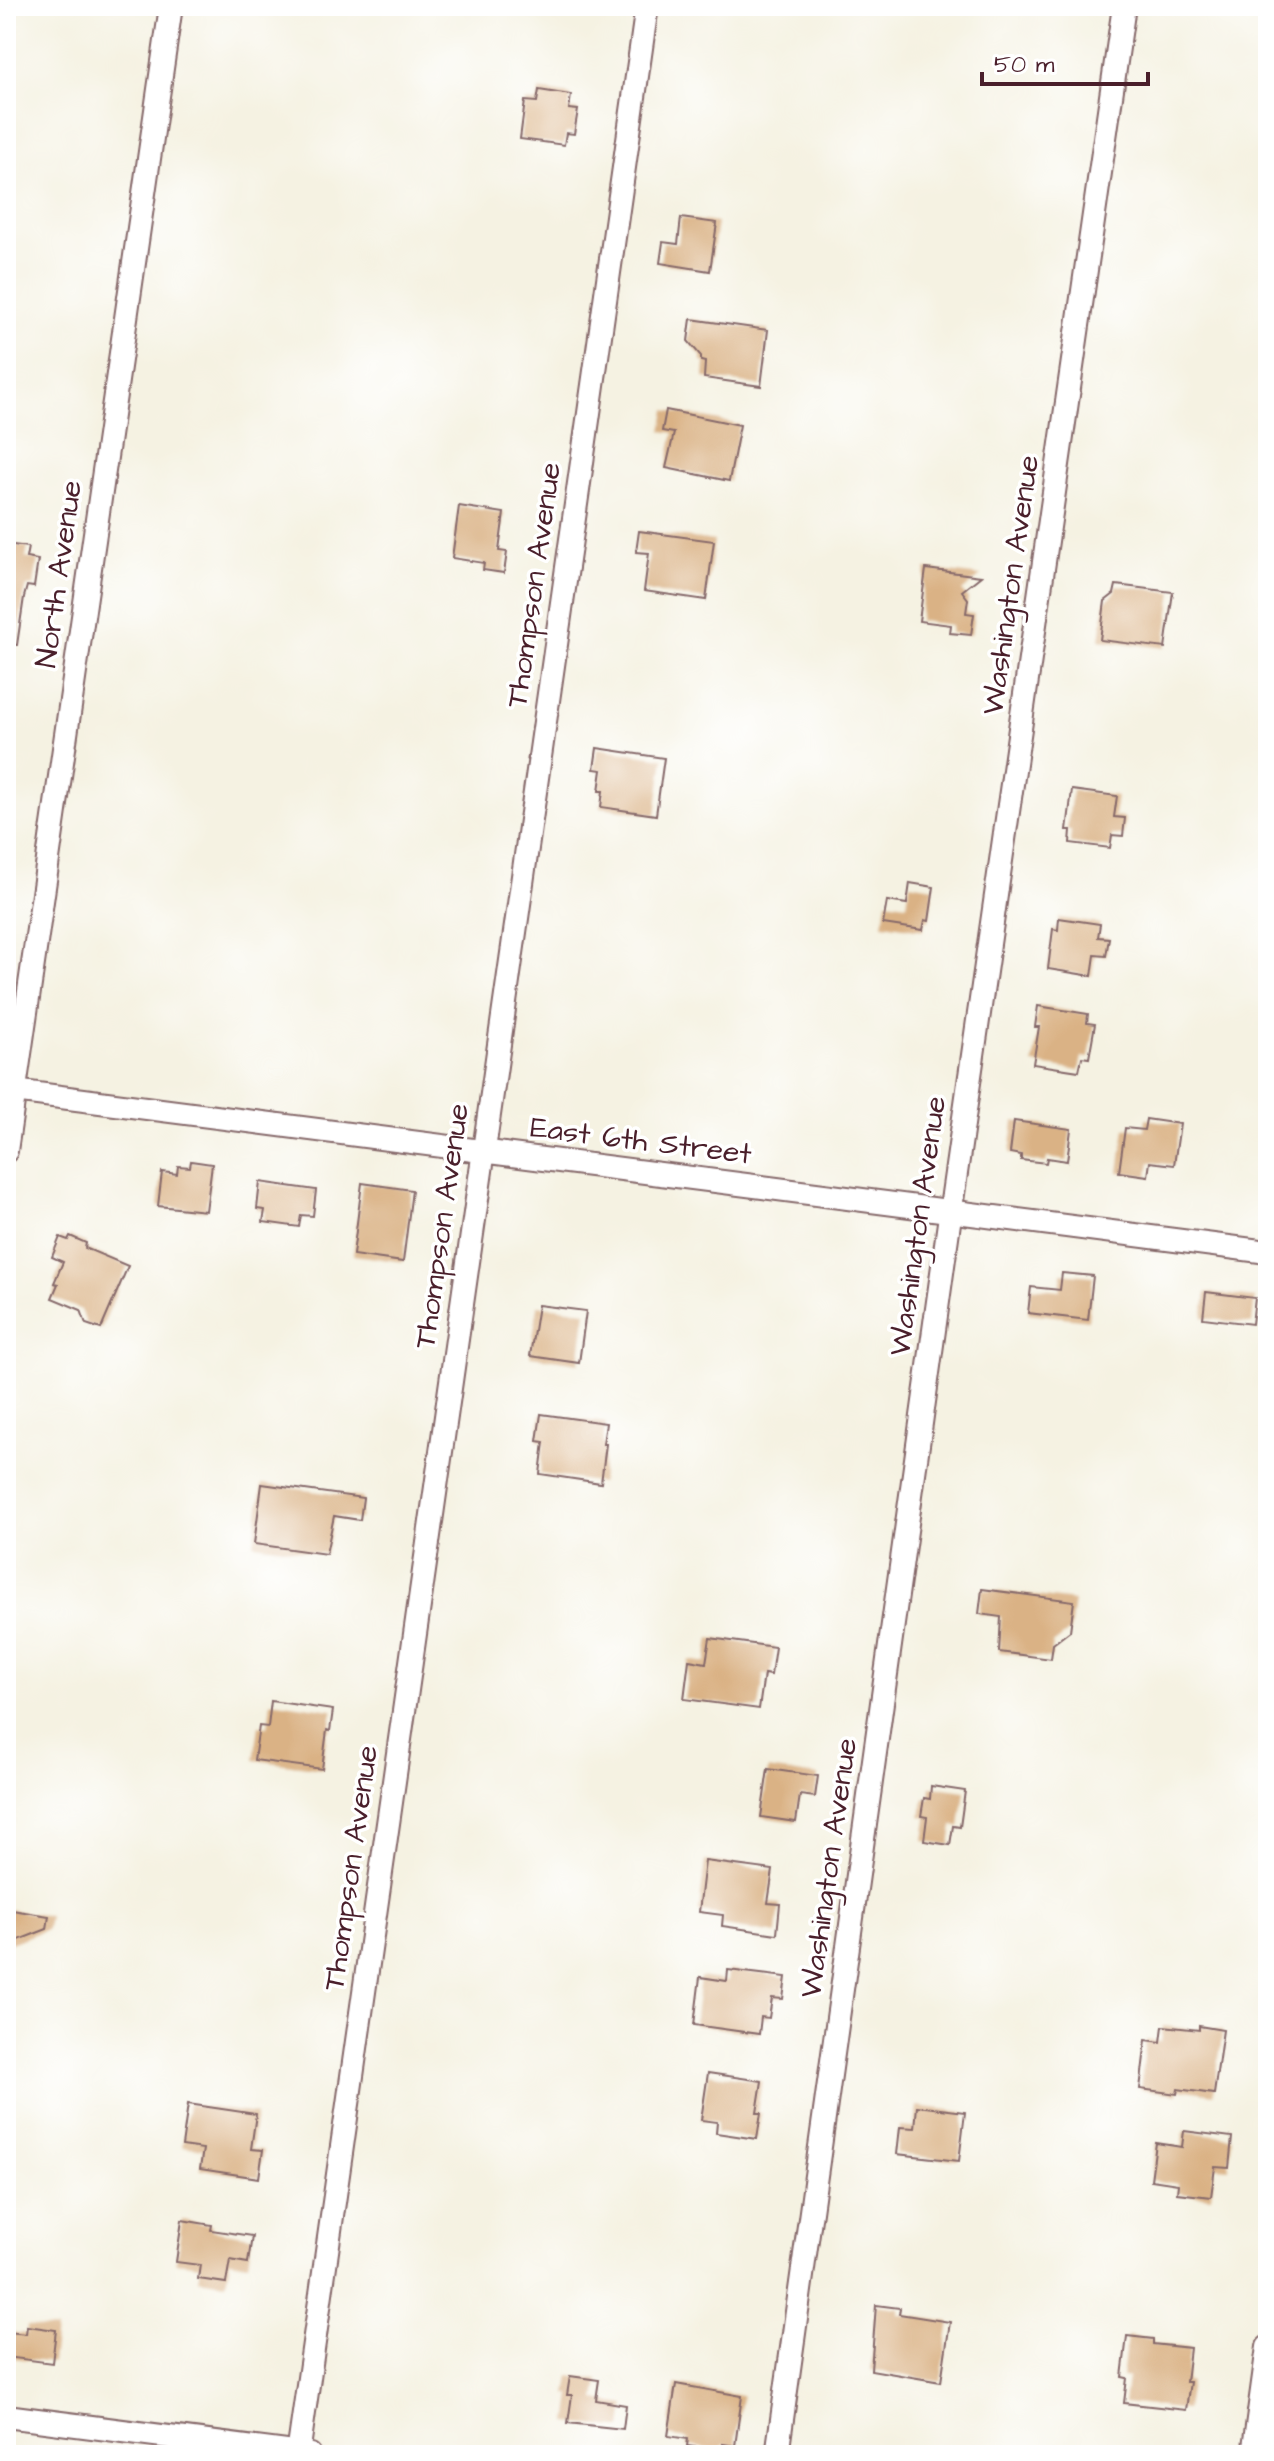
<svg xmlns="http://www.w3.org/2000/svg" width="1274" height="2461" font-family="'Architects Daughter',sans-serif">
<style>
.building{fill:#dab285}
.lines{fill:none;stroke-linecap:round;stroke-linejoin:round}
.street-casing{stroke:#86696b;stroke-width:26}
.street{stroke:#fff;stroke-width:22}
.labels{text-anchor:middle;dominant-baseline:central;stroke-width:7;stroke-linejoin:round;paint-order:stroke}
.street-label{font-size:30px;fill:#4a1f2b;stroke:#fff}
</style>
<rect width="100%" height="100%" fill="#fff"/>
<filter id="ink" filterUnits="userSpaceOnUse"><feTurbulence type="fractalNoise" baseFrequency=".0125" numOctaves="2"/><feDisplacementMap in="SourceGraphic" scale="16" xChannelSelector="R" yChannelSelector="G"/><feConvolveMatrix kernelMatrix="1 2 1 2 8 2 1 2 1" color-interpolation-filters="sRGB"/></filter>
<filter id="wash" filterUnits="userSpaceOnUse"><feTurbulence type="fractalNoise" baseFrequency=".006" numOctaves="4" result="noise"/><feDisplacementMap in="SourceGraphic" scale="32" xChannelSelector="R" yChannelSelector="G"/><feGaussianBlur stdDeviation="1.8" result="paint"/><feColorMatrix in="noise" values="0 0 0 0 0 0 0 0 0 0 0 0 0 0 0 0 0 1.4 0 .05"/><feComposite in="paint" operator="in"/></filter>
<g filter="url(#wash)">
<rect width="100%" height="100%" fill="#f5f2e2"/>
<g id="blocks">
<g class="building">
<polygon points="539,90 571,95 569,109 578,110 574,134 566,133 564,145 520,139 525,101 537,102"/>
<polygon points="681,218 717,223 710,271 660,263 663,242 678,244"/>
<polygon points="691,319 768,330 761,386 704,378 705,362 701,361 701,356 688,341"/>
<polygon points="666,410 740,425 729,481 666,468 674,433 662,431"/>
<polygon points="459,506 504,513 499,551 507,552 504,573 483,570 484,563 452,558"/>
<polygon points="639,531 714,541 706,600 644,591 649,553 636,552"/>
<polygon points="6,544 28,547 26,558 38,560 34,587 27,586 24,597 17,645 6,645"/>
<polygon points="926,569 981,576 962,591 968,599 966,613 974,614 971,635 950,633 951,625 919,621"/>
<polygon points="1116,585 1173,592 1165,648 1100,640 1105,601 1114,594"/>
<polygon points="597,748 664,758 656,815 601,807 603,791 599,791 602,770 594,769"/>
<polygon points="1072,790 1117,796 1114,817 1125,818 1123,836 1112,835 1110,848 1070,843 1071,830 1067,830"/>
<polygon points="910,883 934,887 929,921 925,920 923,930 883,924 887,901 907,904"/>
<polygon points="1059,918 1100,924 1098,937 1109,938 1106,956 1095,955 1092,976 1048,969 1053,929 1058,930"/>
<polygon points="1038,1006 1088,1014 1087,1023 1095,1024 1089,1058 1082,1057 1079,1071 1033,1064 1039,1027 1035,1027"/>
<polygon points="1146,1119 1180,1124 1174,1165 1150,1162 1148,1176 1119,1172 1125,1128 1144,1130"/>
<polygon points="1014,1121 1071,1129 1067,1161 1047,1158 1046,1163 1021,1160 1021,1155 1010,1153"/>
<polygon points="191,1161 212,1164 206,1211 158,1206 162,1172 177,1174 178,1166 190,1167"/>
<polygon points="260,1182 316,1190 313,1216 301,1215 299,1227 263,1222 265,1210 257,1209"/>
<polygon points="362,1183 412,1190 403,1262 353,1255"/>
<polygon points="70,1236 86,1243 85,1248 128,1266 101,1329 86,1324 81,1310 52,1298 58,1284 54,1283 63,1262 52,1257 60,1237 68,1240"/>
<polygon points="1062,1273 1093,1276 1088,1320 1028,1313 1031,1287 1060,1290"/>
<polygon points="1206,1292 1255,1298 1252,1324 1203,1318"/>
<polygon points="538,1305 586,1311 579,1363 530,1356"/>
<polygon points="541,1414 606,1423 603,1444 606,1444 601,1483 540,1474 544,1442 537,1441"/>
<polygon points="262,1484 363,1498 360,1520 334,1516 326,1554 254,1544"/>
<polygon points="982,1589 1074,1601 1070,1631 1053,1644 1051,1659 999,1652 1001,1617 979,1614"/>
<polygon points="710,1638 775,1647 771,1675 764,1674 759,1709 684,1699 689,1660 706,1663"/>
<polygon points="271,1701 333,1710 330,1731 327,1730 322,1769 254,1760 259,1726 268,1727"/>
<polygon points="768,1769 818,1776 815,1797 800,1795 796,1822 761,1817"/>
<polygon points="931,1786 965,1791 960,1827 953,1826 950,1845 924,1841 927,1817 921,1816 924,1798 930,1799"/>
<polygon points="705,1861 773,1870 768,1903 780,1904 777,1934 722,1926 723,1915 699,1912"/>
<polygon points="6,1909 49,1916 47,1929 6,1945"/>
<polygon points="728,1970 786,1977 783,1999 772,1998 769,2018 761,2017 759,2034 694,2025 700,1977 727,1981"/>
<polygon points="1163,2026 1199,2030 1199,2026 1223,2030 1214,2094 1178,2089 1177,2094 1140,2089 1146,2040 1161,2042"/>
<polygon points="708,2073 762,2081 757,2113 761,2113 757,2139 716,2133 717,2122 701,2120"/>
<polygon points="188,2104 256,2114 251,2149 263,2150 259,2178 200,2169 203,2149 182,2146"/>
<polygon points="917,2106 965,2112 959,2161 897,2154 900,2127 915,2128"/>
<polygon points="1184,2131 1232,2137 1229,2168 1215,2167 1211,2197 1177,2193 1178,2184 1151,2180 1156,2143 1182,2147"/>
<polygon points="182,2220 212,2225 211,2230 252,2236 248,2263 230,2260 226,2283 198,2279 200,2265 176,2262"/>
<polygon points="876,2305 900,2308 899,2314 950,2322 941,2382 871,2370"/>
<polygon points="27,2326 56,2330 52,2363 6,2357 8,2332 26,2334"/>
<polygon points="1127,2336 1153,2339 1153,2344 1190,2348 1186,2382 1190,2382 1186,2410 1124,2403 1127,2378 1122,2377"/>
<polygon points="570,2376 599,2380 596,2400 626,2405 623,2429 568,2423 572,2395 567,2395"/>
<polygon points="676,2384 742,2396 735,2446 723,2444 722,2451 687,2446 688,2439 668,2436"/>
</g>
</g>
</g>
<g filter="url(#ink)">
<use href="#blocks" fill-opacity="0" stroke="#86696b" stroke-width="2"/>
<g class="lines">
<defs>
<g id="street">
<polyline points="6,1090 1268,1252"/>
<polyline points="6,1151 171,6"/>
<polyline points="6,2416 310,2455"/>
<polyline points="298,2455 647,6"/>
<polyline points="777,2455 953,1194 1124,6"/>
<polyline points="1253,2455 1268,2347"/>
</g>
</defs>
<use href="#street" class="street-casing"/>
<use href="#street" class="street"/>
</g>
</g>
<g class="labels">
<g class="street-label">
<text transform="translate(59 574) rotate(-82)">North Avenue</text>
<text transform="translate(534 585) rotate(-82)">Thompson Avenue</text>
<text transform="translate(1011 585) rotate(-82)">Washington Avenue</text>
<text transform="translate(641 1141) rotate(7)">East 6th Street</text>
<text transform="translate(442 1226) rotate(-82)">Thompson Avenue</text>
<text transform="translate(918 1226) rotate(-82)">Washington Avenue</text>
<text transform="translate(351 1868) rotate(-82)">Thompson Avenue</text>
<text transform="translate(829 1868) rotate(-82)">Washington Avenue</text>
</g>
</g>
<rect width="1274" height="2461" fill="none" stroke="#fff" stroke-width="32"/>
<path d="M982 72v12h166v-12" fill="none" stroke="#4a1f2b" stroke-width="4"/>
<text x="994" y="72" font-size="24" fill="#4a1f2b" stroke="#ffffff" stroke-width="6" paint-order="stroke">50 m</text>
</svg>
